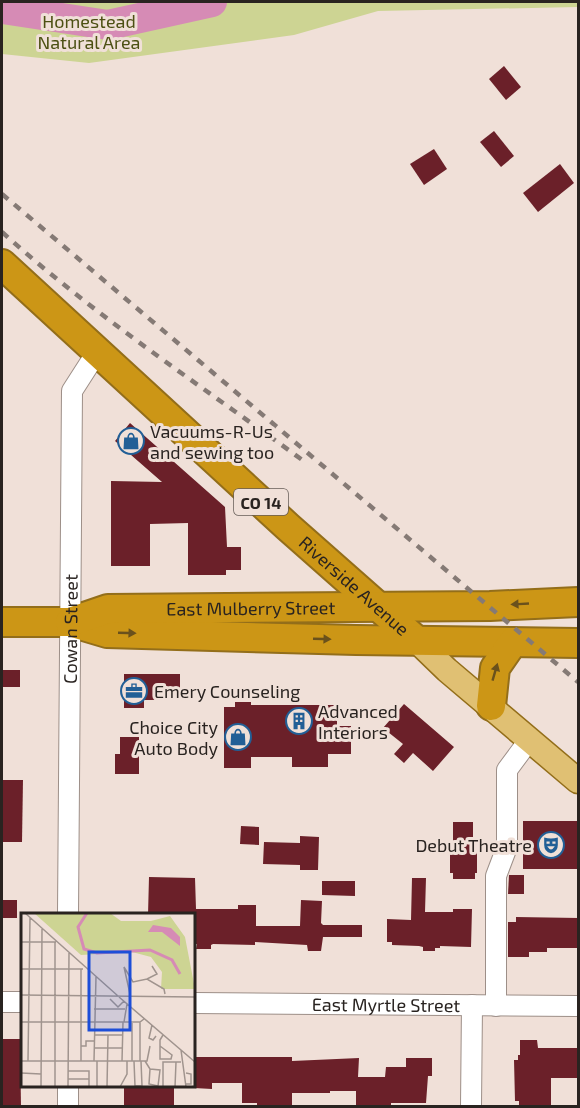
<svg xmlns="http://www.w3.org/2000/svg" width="580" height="1108" font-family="'Exo 2',sans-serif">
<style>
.green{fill:#cdd493}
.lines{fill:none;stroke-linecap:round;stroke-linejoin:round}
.river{stroke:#d68bb5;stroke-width:30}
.building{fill:#6b2029}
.minor-casing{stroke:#9d8f88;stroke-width:22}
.major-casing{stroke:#936e1a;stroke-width:27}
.highway-casing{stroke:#936e1a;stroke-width:32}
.minor{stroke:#fff;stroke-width:20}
.major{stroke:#e0c073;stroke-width:24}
.highway{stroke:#cc9616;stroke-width:28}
.rail{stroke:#857a75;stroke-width:4.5;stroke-dasharray:8 8;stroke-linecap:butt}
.oneway{fill:#6a511c}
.labels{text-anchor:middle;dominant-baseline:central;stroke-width:6;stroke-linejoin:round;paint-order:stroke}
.shield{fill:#f0e0d8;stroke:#655c57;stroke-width:1.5}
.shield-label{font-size:16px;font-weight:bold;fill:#292320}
.park-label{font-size:18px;fill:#4c5013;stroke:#f0e0d8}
.poi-label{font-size:18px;fill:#292320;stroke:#f0e0d8;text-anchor:start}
.street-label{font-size:18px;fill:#292320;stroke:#f0e0d8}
.inset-river{fill:none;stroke:#d68bb5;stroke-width:3}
.inset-road{fill:none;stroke:#a0948e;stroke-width:1.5}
.view{fill:#1d4ed8;fill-opacity:0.15;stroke:#1d4ed8;stroke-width:3}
.inset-edge{fill:none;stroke:#292320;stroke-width:3}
</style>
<rect width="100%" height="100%" fill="#f0e0d8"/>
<polygon class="green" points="2,2 578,2 578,7 378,11 294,35 89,63 2,54"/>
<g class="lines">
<polyline class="river" points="2,9 108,25 212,2"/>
</g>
<g class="building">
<polygon points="504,66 521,87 506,100 489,79"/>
<polygon points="494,131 514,156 501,167 480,142"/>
<polygon points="434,149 447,169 424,185 410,164"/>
<polygon points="560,164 574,183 538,212 523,193"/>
<polygon points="130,423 225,507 227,547 241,547 241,570 226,570 226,575 188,575 188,523 150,524 150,566 111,566 111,481 162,482 115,441"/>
<rect x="2" y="670" width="18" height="17"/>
<polygon points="124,674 180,674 180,700 144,700 144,708 124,708"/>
<polygon points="235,702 251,702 251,705 337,705 337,726 351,726 351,754 328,754 328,767 292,767 292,757 251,757 251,768 224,768 224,707 235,707"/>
<polygon points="404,704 454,747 433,771 413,753 404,763 394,754 403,744 383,728"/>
<polygon points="120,737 139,737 139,774 115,774 115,754 120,754"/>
<polygon points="2,780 23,780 22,842 2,842"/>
<rect x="523" y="821" width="56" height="48"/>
<polygon points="453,822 473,822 473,843 477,843 477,873 475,873 475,879 453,879 453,873 450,873 450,843 453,843"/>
<polygon points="241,826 259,827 259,845 240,844"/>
<polygon points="300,836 319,837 318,870 300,870 300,865 263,864 264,842 300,843"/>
<polygon points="509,875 524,875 524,894 508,894"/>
<polygon points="149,877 195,878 196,909 238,909 238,905 256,905 256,926 300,926 301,900 322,901 321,923 323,925 362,925 362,937 323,937 321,951 308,951 307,945 255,942 255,945 213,944 211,945 211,949 196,949 197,944 194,944 194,915 148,915"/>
<polygon points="412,878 426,878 425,912 453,912 453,909 472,909 471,947 440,946 440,948 435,948 435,951 423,951 423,947 419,946 392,945 392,942 387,942 387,919 411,920"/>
<polygon points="322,881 355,881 355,896 322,895"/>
<rect x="2" y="900" width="15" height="18"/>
<polygon points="516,917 579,918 579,948 547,948 547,952 529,952 529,957 508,957 508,922 516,922"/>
<polygon points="2,1039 20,1039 21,1107 2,1107"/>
<polygon points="520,1040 537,1040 538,1048 579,1048 579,1078 551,1078 551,1107 519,1107 519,1101 515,1101 514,1060 518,1060 518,1055 520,1055"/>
<polygon points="194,1057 292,1057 292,1061 359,1058 358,1077 385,1077 386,1067 406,1067 406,1058 432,1058 432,1076 428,1076 426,1103 391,1103 391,1107 356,1107 356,1091 330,1091 330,1093 292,1093 292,1107 257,1107 257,1103 242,1103 242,1083 212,1083 212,1089 194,1088"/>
<rect x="124" y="1086" width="50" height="21"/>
</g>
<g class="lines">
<defs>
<g id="minor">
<path id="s1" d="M 68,914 L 72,391 L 97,352"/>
<polyline points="2,1002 22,1002"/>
<path id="s2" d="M 194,1003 L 578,1006"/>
<polyline points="496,1006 496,876 507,847 507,770 530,739"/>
<polyline points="68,1106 68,1086"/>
<polyline points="471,1106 472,1005"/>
</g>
<polyline id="major" points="416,640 447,670 578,781"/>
<g id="highway">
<path id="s3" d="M 2,264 L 288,527 L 416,640"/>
<polyline points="2,622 70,622 107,633 356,640 578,643"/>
<path id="s4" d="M 70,622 L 108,609 L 490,606 L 578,602"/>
<polyline points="491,706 495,668 513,642"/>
</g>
</defs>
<use href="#minor" class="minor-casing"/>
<use href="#major" class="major-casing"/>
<use href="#highway" class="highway-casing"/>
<use href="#minor" class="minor"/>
<use href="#major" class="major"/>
<use href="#highway" class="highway"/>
<g class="rail">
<polyline points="2,194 578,682"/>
<path d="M 2,232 C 96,317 203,387 305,462"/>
</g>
</g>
<defs><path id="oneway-solid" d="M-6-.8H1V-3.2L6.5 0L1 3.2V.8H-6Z" transform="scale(1.5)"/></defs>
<g class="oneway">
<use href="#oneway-solid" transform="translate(520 604) rotate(177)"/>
<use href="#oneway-solid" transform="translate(127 633) rotate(2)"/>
<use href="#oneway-solid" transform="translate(322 639) rotate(2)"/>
<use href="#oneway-solid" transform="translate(495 672) rotate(-74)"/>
</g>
<defs>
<symbol id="shop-ring" viewBox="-11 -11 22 22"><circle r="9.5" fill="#f0e0d8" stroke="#225f96" stroke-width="1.5"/><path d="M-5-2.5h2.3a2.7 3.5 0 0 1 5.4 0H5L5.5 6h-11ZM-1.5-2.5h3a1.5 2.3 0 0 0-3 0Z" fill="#225f96"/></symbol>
<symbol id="office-ring" viewBox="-11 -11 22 22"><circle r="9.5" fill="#f0e0d8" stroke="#225f96" stroke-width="1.5"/><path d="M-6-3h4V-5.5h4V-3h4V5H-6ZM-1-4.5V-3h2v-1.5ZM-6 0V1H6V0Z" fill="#225f96"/></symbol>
<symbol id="building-ring" viewBox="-11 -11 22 22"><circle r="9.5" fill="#f0e0d8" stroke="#225f96" stroke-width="1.5"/><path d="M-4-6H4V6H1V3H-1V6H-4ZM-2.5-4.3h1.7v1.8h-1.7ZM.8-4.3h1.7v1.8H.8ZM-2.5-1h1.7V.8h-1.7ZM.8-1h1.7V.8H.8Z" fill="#225f96"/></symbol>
<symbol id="theatre-ring" viewBox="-11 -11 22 22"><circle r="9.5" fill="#f0e0d8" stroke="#225f96" stroke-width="1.5"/><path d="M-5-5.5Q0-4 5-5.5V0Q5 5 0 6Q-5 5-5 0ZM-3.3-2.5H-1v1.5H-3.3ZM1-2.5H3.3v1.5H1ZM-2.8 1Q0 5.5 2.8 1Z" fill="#225f96"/></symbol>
</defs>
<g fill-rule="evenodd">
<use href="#shop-ring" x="116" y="426" width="30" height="30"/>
<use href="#office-ring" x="119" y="676" width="30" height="30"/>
<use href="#building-ring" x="284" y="706" width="30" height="30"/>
<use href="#shop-ring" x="223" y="722" width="30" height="30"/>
<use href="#theatre-ring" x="536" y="830" width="30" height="30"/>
</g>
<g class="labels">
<rect class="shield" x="234" y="489" width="54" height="26" rx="4.5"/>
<g class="shield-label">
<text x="261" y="502">CO 14</text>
</g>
<g class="park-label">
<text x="89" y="21">Homestead<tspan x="89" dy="21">Natural Area</tspan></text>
</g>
<g class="poi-label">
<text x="150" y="431">Vacuums-R-Us<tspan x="150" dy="21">and sewing too</tspan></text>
<text x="154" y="691">Emery Counseling</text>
<text x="318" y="711">Advanced<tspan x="318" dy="21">Interiors</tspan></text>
<text x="218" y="727" text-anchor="end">Choice City<tspan x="218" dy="21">Auto Body</tspan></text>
<text x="532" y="845" text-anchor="end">Debut Theatre</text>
</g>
<g class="street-label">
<text stroke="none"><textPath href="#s3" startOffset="477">Riverside Avenue</textPath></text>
<text stroke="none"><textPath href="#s4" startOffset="183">East Mulberry Street</textPath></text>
<text stroke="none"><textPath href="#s1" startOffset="285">Cowan Street</textPath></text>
<text stroke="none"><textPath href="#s2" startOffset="192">East Myrtle Street</textPath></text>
</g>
</g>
<g transform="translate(21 913)">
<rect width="174" height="174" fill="#f0e0d8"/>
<path d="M 13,0 L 89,0 L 100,8 L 130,8 L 149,3 L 164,24 L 174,76 L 140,76 L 141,59 L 130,44 L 111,39 L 60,42 Z" fill="#cdd493"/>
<path d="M 132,12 L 150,15 L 159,24 L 159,33 L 141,19 L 127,19 Z" fill="#d68bb5"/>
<path class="inset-river" d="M 66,0 L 57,14 L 63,36 L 76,40 L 129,37 L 151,47 L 159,61"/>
<path class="inset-road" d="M 4,0 L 97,83M 0,29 L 35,29M 0,56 L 62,56M 126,66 L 136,61 L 131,53M 109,81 L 103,54 L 112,69 L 126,66 L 143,76 L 144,81M 0,82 L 174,84M 98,84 L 174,149M 89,86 L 97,94 L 103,88M 73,96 L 104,96M 0,109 L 119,109 L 123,106M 103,109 L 106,91M 131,112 L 128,125 L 132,127 L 135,123M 73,122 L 102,122M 60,133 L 65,133 L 65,128 L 73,128M 139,133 L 151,142 L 150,146 L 139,146 L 139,127 L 142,122M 73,135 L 102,135M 160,137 L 165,174M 0,148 L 126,148 L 129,133M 7,148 L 9,5M 60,148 L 60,56M 73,148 L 75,64M 101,148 L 102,109M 111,148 L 111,110M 113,148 L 114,173 L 121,173 L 120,148M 119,148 L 119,109M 124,148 L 129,156 L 128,171 L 137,173 L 139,157 L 129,156M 47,158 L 68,158 L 68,174M 0,160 L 20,161M 47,166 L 68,166M 165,171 L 170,171 L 170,161 L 165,160M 20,174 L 21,16M 34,174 L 34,29M 47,174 L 48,40M 76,174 L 76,148M 86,174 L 87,122M 99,174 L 106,161 L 106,148M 142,174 L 142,149 L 160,149M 154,174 L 155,149"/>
<path class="view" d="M 68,39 L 109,39 L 109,117 L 68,117 Z"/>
<rect width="174" height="174" class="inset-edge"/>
</g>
<rect width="580" height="1108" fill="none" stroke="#292320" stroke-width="6"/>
</svg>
